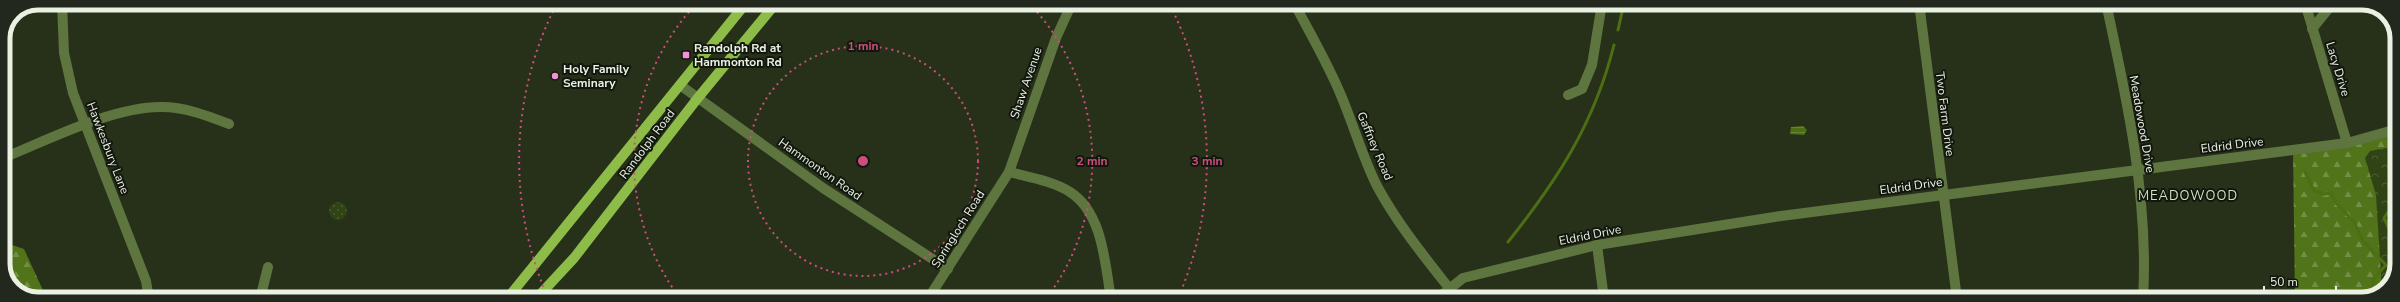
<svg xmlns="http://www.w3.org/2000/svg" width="2400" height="302" font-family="'Nunito Sans',sans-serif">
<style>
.grass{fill:url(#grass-dots)}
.forest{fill:url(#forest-firs)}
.park{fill:url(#park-crowns)}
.water{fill:url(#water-rules)}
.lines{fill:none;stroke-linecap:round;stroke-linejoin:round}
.stream{stroke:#4d6f14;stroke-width:3}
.minor{stroke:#5e7540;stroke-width:10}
.major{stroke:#8dbd48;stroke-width:10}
.ring{fill:none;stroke:#cc4e7d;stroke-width:2;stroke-dasharray:2 4}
.poi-dot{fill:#f391d6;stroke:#12170d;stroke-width:1.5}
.labels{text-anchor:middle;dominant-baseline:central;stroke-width:4;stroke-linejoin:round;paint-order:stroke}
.poi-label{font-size:12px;font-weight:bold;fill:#eaf1e3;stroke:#12170d;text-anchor:start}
.street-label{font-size:12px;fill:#eaf1e3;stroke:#12170d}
.neighbourhood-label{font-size:13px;letter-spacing:1px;fill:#d1dfc2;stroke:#12170d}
.rim{fill:none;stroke:#eaf1e3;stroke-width:5}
.centre{fill:#cc4e7d;stroke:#12170d;stroke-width:2}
.ring-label{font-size:12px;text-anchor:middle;font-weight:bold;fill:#cc4e7d;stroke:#12170d;stroke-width:4;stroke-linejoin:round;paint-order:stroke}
</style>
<defs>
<pattern id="grass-dots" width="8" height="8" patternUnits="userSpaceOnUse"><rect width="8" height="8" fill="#304314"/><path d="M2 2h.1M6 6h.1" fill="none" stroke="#4e5f36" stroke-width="1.8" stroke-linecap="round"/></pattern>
<pattern id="forest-firs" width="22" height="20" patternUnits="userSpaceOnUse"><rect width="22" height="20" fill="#517319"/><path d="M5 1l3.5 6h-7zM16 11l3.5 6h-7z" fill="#738e45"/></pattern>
<pattern id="park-crowns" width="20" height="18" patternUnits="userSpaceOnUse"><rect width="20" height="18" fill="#304314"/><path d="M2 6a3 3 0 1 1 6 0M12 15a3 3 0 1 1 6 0" fill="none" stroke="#4e5f36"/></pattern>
<pattern id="water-rules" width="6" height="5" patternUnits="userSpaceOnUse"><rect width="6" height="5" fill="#4d6f14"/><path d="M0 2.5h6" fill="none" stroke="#678436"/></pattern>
</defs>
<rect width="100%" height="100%" fill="#27311a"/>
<circle class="grass" cx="338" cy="211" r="9"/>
<g class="forest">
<polygon points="2397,129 2397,268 2385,290 2362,299 2295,299 2293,150"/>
<path d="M 9,244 L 24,249 L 47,299 C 10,299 3,278 3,245 Z"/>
</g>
<polygon class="park" points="2397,146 2397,268 2385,290 2382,291 2376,195 2365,158 2370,151"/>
<polygon class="water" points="1803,126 1807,130 1804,135 1790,134 1791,127"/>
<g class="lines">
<g class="stream">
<polyline points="1618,30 1624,3"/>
<polyline points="2305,172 2314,191 2324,194 2331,193 2337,204 2354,222 2363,241 2386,265 2374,278 2371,296"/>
<polyline points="2397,199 2384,218 2392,235 2397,238"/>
<path d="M 1508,242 C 1558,179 1594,124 1614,45"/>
</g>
<g class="minor">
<polyline points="62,3 64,53 73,93 146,281 149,299"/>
<path d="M 1294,3 C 1310,33 1327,62 1340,93 C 1353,123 1362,156 1377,186 C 1397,223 1423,255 1449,288"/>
<polyline points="1919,3 1957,299"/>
<path d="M 2106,3 C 2127,99 2149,200 2143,299"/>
<polyline points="2305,3 2347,143"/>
<polyline points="2312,29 2333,3"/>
<polyline points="680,85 823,188 948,269"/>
<polyline points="1568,95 1582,89 1592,65 1602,3"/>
<path d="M 3,158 C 48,140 114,106 162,107 C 185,107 208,116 229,124"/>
<path d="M 1009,172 C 1028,177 1053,181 1070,192 C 1103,213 1105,264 1111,299"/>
<polyline points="1597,245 1604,299"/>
<polyline points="260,299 268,267"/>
<polyline points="928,299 1009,172 1056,38 1072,3"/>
<polyline points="1437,299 1463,278 1597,245 1781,216 2347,143 2397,129"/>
</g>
<g class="major">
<polyline points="507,299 746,3"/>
<polyline points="536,299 574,258 697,99 776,3"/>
</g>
</g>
<g class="ring">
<circle cx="863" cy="161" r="115"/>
<path d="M679 297A229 229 0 0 1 697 3M1029 3A229 229 0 0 1 1046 299"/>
<path d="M548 298A344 344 0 0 1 556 5M1170 5A344 344 0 0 1 1178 298"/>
</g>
<g class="poi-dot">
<rect x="682" y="51" width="8" height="8" rx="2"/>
<circle cx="555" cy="76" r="4"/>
</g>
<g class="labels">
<g class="poi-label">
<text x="694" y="48">Randolph Rd at<tspan x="694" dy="14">Hammonton Rd</tspan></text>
<text x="563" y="69">Holy Family<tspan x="563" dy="14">Seminary</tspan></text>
</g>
<g class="street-label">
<text transform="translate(2338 69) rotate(73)">Lacy Drive</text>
<text transform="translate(1026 83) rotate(-71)">Shaw Avenue</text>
<text transform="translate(1945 114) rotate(83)">Two Farm Drive</text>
<text transform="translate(2142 124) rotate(80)">Meadowood Drive</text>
<text transform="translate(647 144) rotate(-53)">Randolph Road</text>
<text transform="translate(2232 145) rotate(-7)">Eldrid Drive</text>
<text transform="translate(1375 146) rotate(67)">Gaffney Road</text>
<text transform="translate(108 148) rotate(69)">Hawkesbury Lane</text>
<text transform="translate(820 169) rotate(35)">Hammonton Road</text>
<text transform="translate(1911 186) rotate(-8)">Eldrid Drive</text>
<text transform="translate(958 229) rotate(-58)">Springloch Road</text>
<text transform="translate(1590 235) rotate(-11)">Eldrid Drive</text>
</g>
<g class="neighbourhood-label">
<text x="2188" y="196">MEADOWOOD</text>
</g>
</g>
<path d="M0 0H2400V302H0ZM38 10H2362A28 28 0 0 1 2390 38V264A28 28 0 0 1 2362 292H38A28 28 0 0 1 10 264V38A28 28 0 0 1 38 10Z" fill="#23281e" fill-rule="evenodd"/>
<path class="rim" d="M38 10H2362A28 28 0 0 1 2390 38V264A28 28 0 0 1 2362 292H38A28 28 0 0 1 10 264V38A28 28 0 0 1 38 10Z"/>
<circle cx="863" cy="161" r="6" class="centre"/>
<g class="ring-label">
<text x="863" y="50">1 min</text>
<text x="1092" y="165">2 min</text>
<text x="1207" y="165">3 min</text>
</g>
<path d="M2264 286v6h72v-6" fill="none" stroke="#eaf1e3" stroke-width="2"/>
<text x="2270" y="286" font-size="12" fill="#eaf1e3" stroke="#12170d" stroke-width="3" paint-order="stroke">50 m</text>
</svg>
